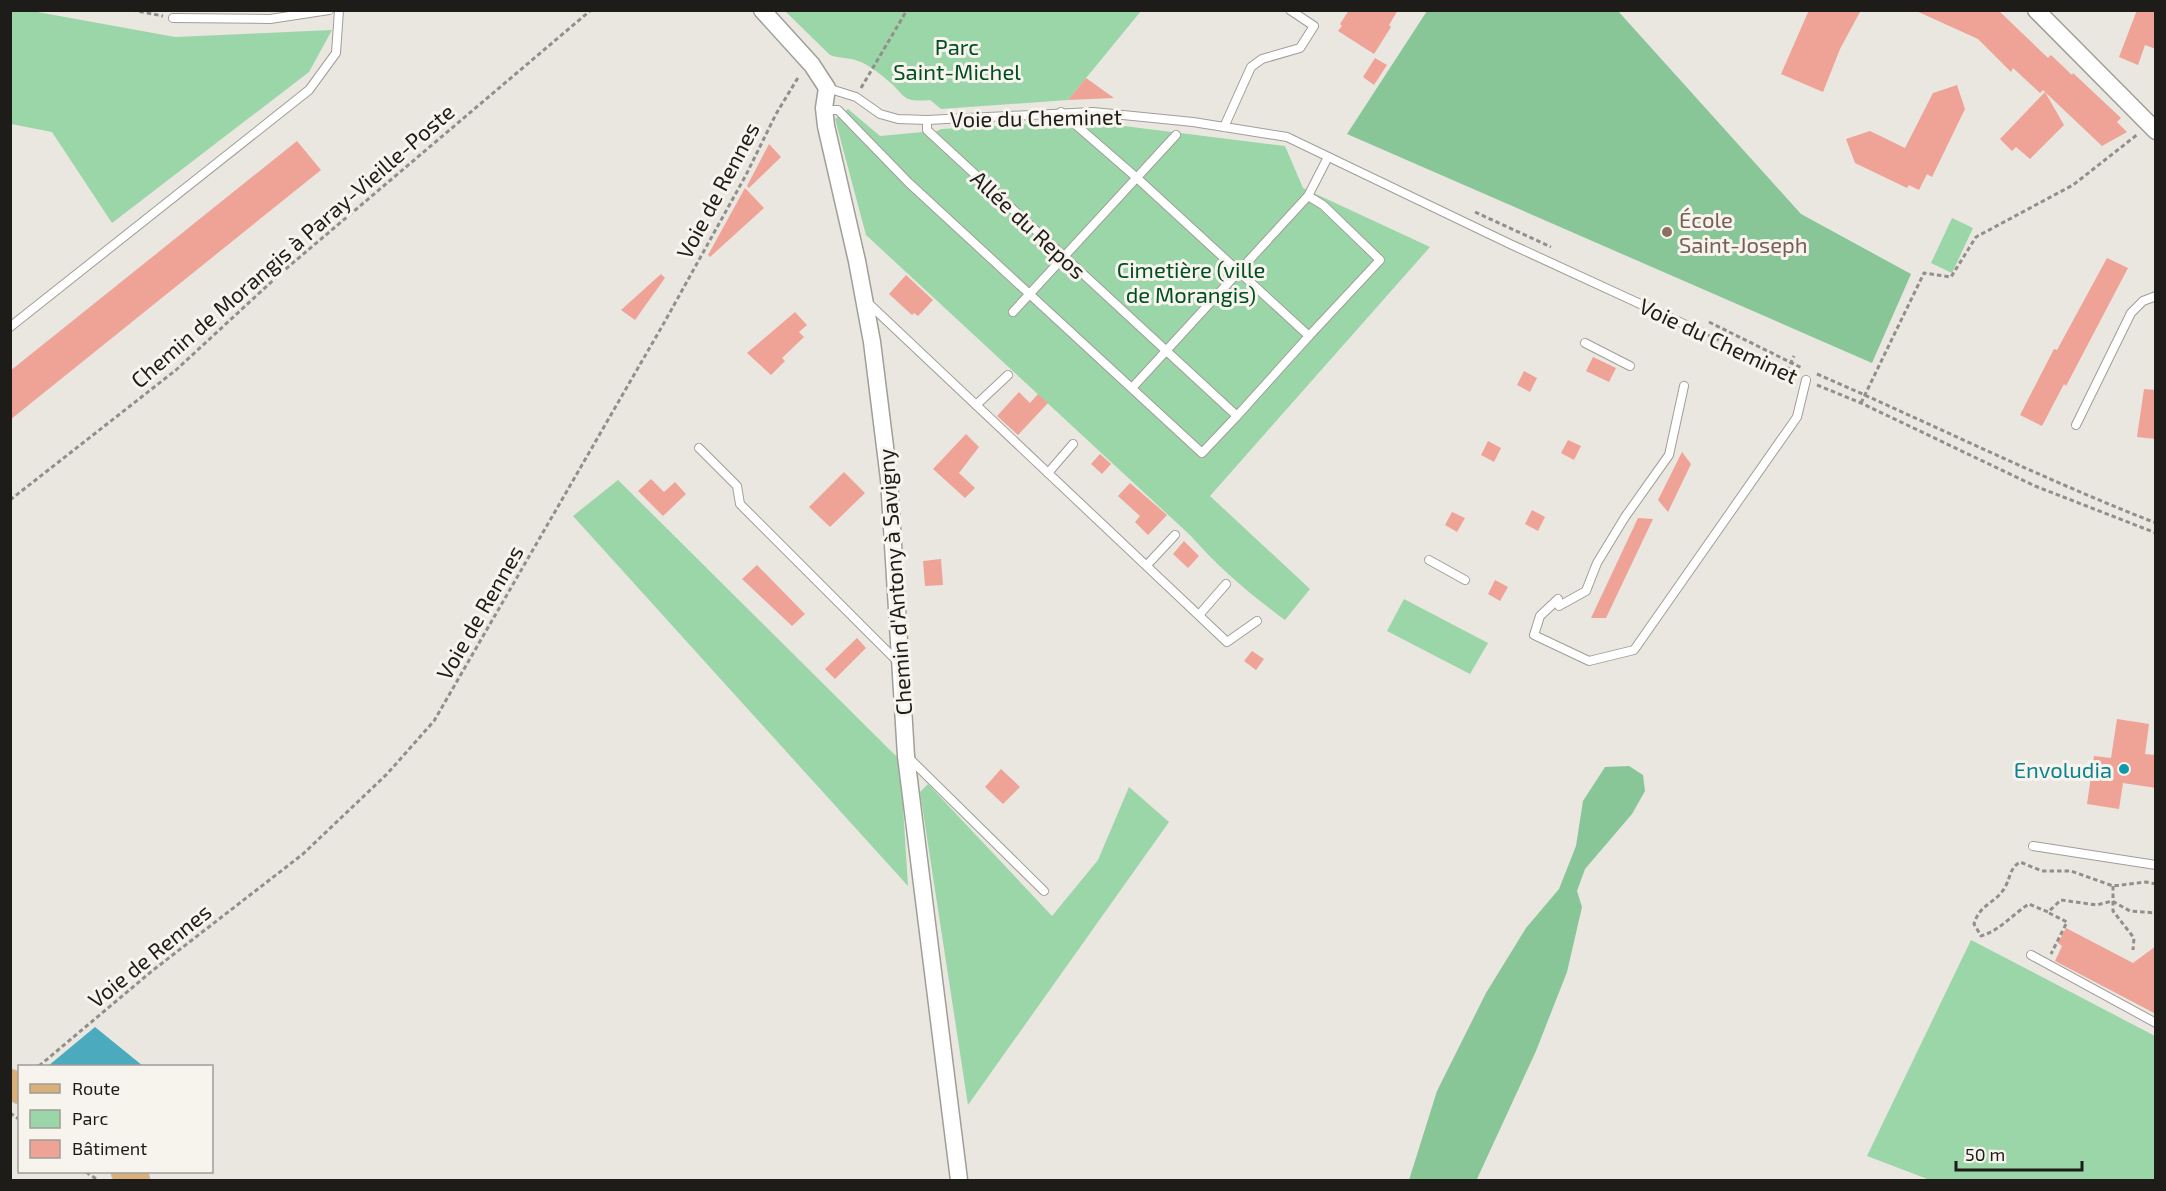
<svg xmlns="http://www.w3.org/2000/svg" width="2166" height="1191" font-family="'Exo 2',sans-serif">
<style>
.green{fill:#9ad6a7}
.forest{fill:#88c697}
.water{fill:#4baabd}
.building{fill:#efa396}
.lines{fill:none;stroke-linecap:round;stroke-linejoin:round}
.lane-casing{stroke:#a19e98;stroke-width:10}
.street-casing{stroke:#a19e98;stroke-width:19}
.primary-casing{stroke:#c4c4c3;stroke-width:29}
.path{stroke:#928f8b;stroke-width:3;stroke-dasharray:4.5 3;stroke-linecap:butt}
.lane{stroke:#fff;stroke-width:8}
.street{stroke:#fff;stroke-width:16}
.primary{stroke:#dab07a;stroke-width:27}
.education-dot{fill:#8d6e63;stroke:#f7f3ed;stroke-width:2}
.culture-dot{fill:#0f9aa8;stroke:#f7f3ed;stroke-width:2}
.labels{text-anchor:middle;dominant-baseline:central;stroke-width:6;stroke-linejoin:round;paint-order:stroke}
.park-label{font-size:22px;fill:#024e23;stroke:#f7f3ed}
.street-label{font-size:22px;fill:#1d1c19;stroke:#f7f3ed}
.education-label{font-size:22px;fill:#785e54;stroke:#f7f3ed;text-anchor:start}
.culture-label{font-size:22px;fill:#0d838f;stroke:#f7f3ed;text-anchor:end}
</style>
<rect width="100%" height="100%" fill="#eae6e0"/>
<g class="green">
<polygon points="10,11 32,11 175,37 332,30 309,72 112,223 52,132 11,124"/>
<path d="M 785,11 L 1141,11 L 1068,100 L 941,109 L 930,100 C 899,103 906,94 886,79 C 878,72 867,64 858,61 C 849,57 840,59 830,55 Z"/>
<path d="M 848,109 L 880,136 L 923,132 L 927,136 L 941,129 L 1084,121 L 1285,146 L 1303,188 L 1430,247 L 1210,496 L 1310,589 L 1285,620 C 1251,595 1219,568 1191,536 L 866,235 L 835,119 Z"/>
<polygon points="1952,218 1973,228 1952,273 1931,263"/>
<polygon points="618,480 900,760 908,886 573,516"/>
<polygon points="1404,599 1488,643 1470,674 1387,631"/>
<polygon points="928,784 1052,916 1098,860 1129,787 1169,822 968,1105 920,792"/>
<polygon points="1971,940 2155,1036 2155,1180 1930,1180 1867,1156"/>
</g>
<g class="forest">
<polygon points="1427,11 1618,11 1801,214 1911,274 1872,363 1347,134"/>
<polygon points="1629,766 1643,775 1645,791 1632,814 1585,869 1577,891 1582,907 1567,972 1536,1051 1477,1179 1476,1180 1409,1180 1437,1091 1486,993 1526,928 1559,889 1576,846 1583,801 1605,767"/>
</g>
<polygon class="water" points="95,1027 143,1066 48,1066"/>
<g class="building">
<polygon points="1349,10 1398,10 1389,25 1391,27 1374,54 1338,31 1342,26 1340,24"/>
<polygon points="1809,10 1861,10 1840,49 1823,92 1781,74"/>
<polygon points="1914,10 1998,10 2048,58 2051,55 2072,75 2073,73 2121,118 2117,122 2127,132 2102,146 2045,92 2064,125 2030,159 2016,147 2012,151 2000,139 2045,92 2043,90 2040,93 2013,68 2011,72 1978,39"/>
<polygon points="2137,10 2156,10 2156,49 2145,45 2138,65 2119,57"/>
<polygon points="1375,58 1387,65 1374,85 1363,77"/>
<polygon points="1086,78 1114,98 1068,100"/>
<polygon points="1957,85 1965,109 1932,177 1927,174 1919,190 1909,185 1907,188 1855,163 1846,139 1870,131 1905,148 1933,93"/>
<polygon points="297,141 321,170 10,420 10,371"/>
<polygon points="769,144 781,157 749,188 747,186"/>
<polygon points="745,188 764,208 710,257 708,255"/>
<polygon points="2107,258 2128,268 2066,386 2064,384 2042,426 2020,415 2054,349 2057,350"/>
<polygon points="661,274 665,278 635,320 621,310"/>
<polygon points="906,275 933,300 918,316 914,313 912,315 889,294"/>
<polygon points="795,312 807,325 799,332 804,337 782,358 785,361 771,375 747,353"/>
<polygon points="1593,357 1616,368 1609,382 1586,371"/>
<polygon points="1524,371 1537,378 1530,392 1517,385"/>
<polygon points="2144,389 2156,390 2156,439 2137,437"/>
<polygon points="1019,392 1030,403 1038,394 1048,403 1018,435 997,416"/>
<polygon points="966,434 979,447 959,473 975,488 965,498 933,469"/>
<polygon points="1568,440 1581,446 1574,460 1561,453"/>
<polygon points="1488,441 1501,448 1494,462 1481,455"/>
<polygon points="1682,452 1691,464 1668,512 1658,500"/>
<polygon points="1100,454 1111,464 1102,474 1091,464"/>
<polygon points="844,472 865,493 830,527 809,507"/>
<polygon points="651,479 664,492 675,482 686,494 663,516 638,491"/>
<polygon points="1130,483 1167,515 1148,535 1135,522 1140,516 1118,496"/>
<polygon points="1532,510 1545,517 1538,531 1525,524"/>
<polygon points="1452,512 1465,518 1457,532 1445,525"/>
<polygon points="1638,518 1653,519 1606,618 1591,618"/>
<polygon points="1184,541 1199,556 1188,568 1173,554"/>
<polygon points="941,559 943,585 925,586 923,561"/>
<polygon points="757,565 805,614 792,626 742,579"/>
<polygon points="1495,580 1508,587 1500,601 1488,594"/>
<polygon points="857,638 866,648 835,679 825,669"/>
<polygon points="1252,651 1264,659 1256,670 1244,661"/>
<polygon points="2117,719 2149,724 2145,754 2156,755 2156,788 2123,783 2119,809 2087,804 2094,756 2111,758"/>
<polygon points="1001,769 1020,787 1003,804 985,787"/>
<polygon points="2066,928 2133,963 2156,946 2156,1014 2055,961 2062,946 2058,943"/>
</g>
<g class="lines">
<defs>
<g id="lane">
<polyline points="173,18 270,19 329,10"/>
<polyline points="827,88 856,97 880,114 898,119 927,120 1093,112 1193,122 1287,137 1510,244 1699,331"/>
<polyline points="824,110 838,110 909,183 1202,453 1237,416"/>
<polyline points="927,120 927,130 1237,416 1309,336 1137,178 1061,112"/>
<polyline points="1224,127 1251,67 1262,59 1300,48 1314,26 1290,10"/>
<polyline points="1308,196 1328,157"/>
<polyline points="867,302 1227,642 1257,621"/>
<polyline points="1013,312 1176,135"/>
<polyline points="10,327 309,90 336,53 339,10"/>
<polyline points="1585,343 1630,366"/>
<polyline points="1132,388 1308,196 1323,205 1380,260 1309,336"/>
<polyline points="976,405 1008,375"/>
<polyline points="2076,425 2131,313 2143,301 2156,296"/>
<polyline points="699,448 737,486 740,504 900,664"/>
<polyline points="1048,473 1073,444"/>
<polyline points="1429,560 1465,580"/>
<polyline points="1147,565 1175,535"/>
<polyline points="1558,599 1540,616 1534,635 1589,661 1634,650 1797,417 1806,380"/>
<polyline points="1559,606 1586,591 1597,563 1625,517 1669,455 1684,386"/>
<polyline points="1199,615 1226,584"/>
<polyline points="909,758 1044,891"/>
<polyline points="2033,846 2156,865"/>
<polyline points="2031,955 2156,1023"/>
</g>
<g id="street">
<polyline points="762,10 812,65 827,88 824,108 826,126 857,261 872,342 889,479 906,756 959,1180"/>
<polyline points="2036,10 2156,131"/>
</g>
<g id="primary">
<polyline points="10,1083 20,1090"/>
<polyline points="125,1172 136,1180"/>
</g>
</defs>
<use href="#lane" class="lane-casing"/>
<use href="#street" class="street-casing"/>
<use href="#primary" class="primary-casing"/>
<g class="path">
<polyline points="132,10 163,16"/>
<polyline points="861,88 907,10"/>
<polyline points="1475,212 1551,247"/>
<polyline points="1709,322 1802,368"/>
<polyline points="1708,335 1795,375"/>
<polyline points="1787,371 1794,356"/>
<path d="M 1817,374 C 1930,423 2040,478 2156,523"/>
<polyline points="1817,385 1861,403 2035,486 2156,533"/>
<polyline points="1861,403 1924,273 1951,277 1976,237 2073,185 2138,134"/>
<polyline points="10,500 176,370 281,273 591,10"/>
<path d="M 2156,884 L 2146,882 L 2113,886 L 2071,871 L 2042,871 L 2020,862 C 2009,869 2011,877 2005,887 C 1997,903 1980,903 1974,924 L 1981,936 C 1999,931 2013,914 2029,904 L 2048,912 L 2061,900 L 2097,905 L 2112,901 L 2130,911 L 2156,913"/>
<polyline points="2113,886 2113,911 2134,938 2133,950"/>
<polyline points="2049,913 2067,922 2051,954"/>
<polyline points="39,1066 152,971 303,854 387,774 434,721 664,323 746,175 776,114 799,76"/>
<polyline points="10,1113 20,1120"/>
<polyline points="86,1172 98,1180"/>
</g>
<use href="#lane" class="lane"/>
<use href="#street" class="street"/>
<use href="#primary" class="primary"/>
</g>
<circle class="education-dot" cx="1667" cy="232" r="6"/>
<circle class="culture-dot" cx="2124" cy="769" r="6"/>
<g class="labels">
<g class="park-label">
<text x="957" y="46">Parc<tspan x="957" dy="25">Saint-Michel</tspan></text>
<text x="1191" y="269">Cimetière (ville<tspan x="1191" dy="25">de Morangis)</tspan></text>
</g>
<g class="street-label">
<text transform="translate(1036 117) rotate(-1)">Voie du Cheminet</text>
<text transform="translate(717 190) rotate(-62)">Voie de Rennes</text>
<text transform="translate(1029 224) rotate(43)">Allée du Repos</text>
<text transform="translate(292 245) rotate(-41)">Chemin de Morangis à Paray-Vieille-Poste</text>
<text transform="translate(1719 340) rotate(25)">Voie du Cheminet</text>
<text transform="translate(894 582) rotate(-94)">Chemin d'Antony à Savigny</text>
<text transform="translate(479 612) rotate(-60)">Voie de Rennes</text>
<text transform="translate(149 955) rotate(-39)">Voie de Rennes</text>
</g>
<g class="education-label">
<text x="1679" y="219">École<tspan x="1679" dy="25">Saint-Joseph</tspan></text>
</g>
<g class="culture-label">
<text x="2112" y="769">Envoludia</text>
</g>
</g>
<rect width="2166" height="1191" fill="none" stroke="#1d1c19" stroke-width="24"/>
<rect x="18" y="1065" width="195" height="108" fill="#f7f3ed" stroke="#a09d98" stroke-width="1.5"/>
<rect x="30" y="1084" width="30" height="9" fill="#dab07a" stroke="#a09d98" stroke-width="1.5"/>
<text x="72" y="1095" font-size="18" fill="#1d1c19">Route</text>
<rect x="30" y="1110" width="30" height="18" fill="#9ad6a7" stroke="#a09d98" stroke-width="1.5"/>
<text x="72" y="1125" font-size="18" fill="#1d1c19">Parc</text>
<rect x="30" y="1140" width="30" height="18" fill="#efa396" stroke="#a09d98" stroke-width="1.5"/>
<text x="72" y="1155" font-size="18" fill="#1d1c19">Bâtiment</text>
<path d="M1956 1161v9h126v-9" fill="none" stroke="#1d1c19" stroke-width="3"/>
<text x="1965" y="1161" font-size="18" fill="#1d1c19" stroke="#f7f3ed" stroke-width="4.5" paint-order="stroke">50 m</text>
</svg>
